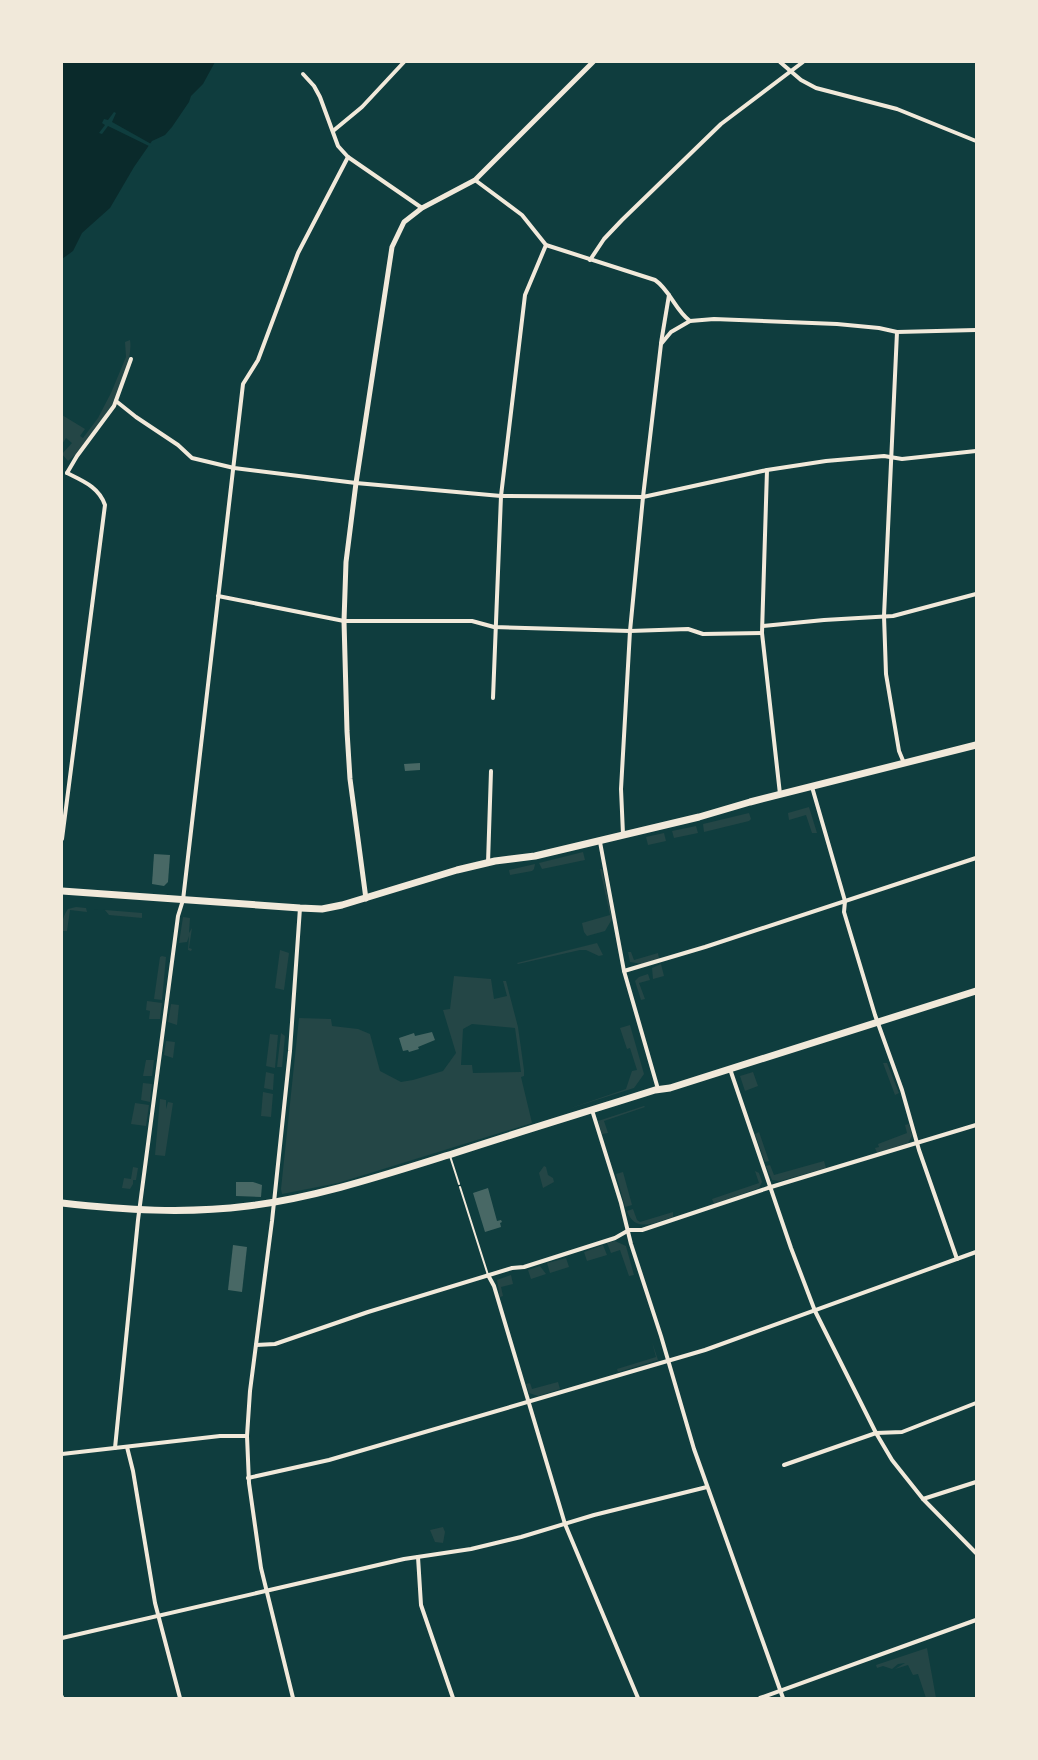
<svg xmlns="http://www.w3.org/2000/svg" width="1038" height="1760" font-family="Rubik,sans-serif">
<style>
.green{fill:#244646;fill-rule:evenodd}
.water{fill:#0a2a2b}
.pier{fill:#0f3d3e}
.building{fill:#486865}
.lines{fill:none;stroke-linecap:round;stroke-linejoin:round}
.service{stroke:#f1e9da;stroke-width:2}
.minor{stroke:#f1e9da;stroke-width:4}
.tertiary{stroke:#f1e9da;stroke-width:5}
.trunk{stroke:#f1e9da;stroke-width:7}
</style>
<rect width="100%" height="100%" fill="#0f3d3e"/>
<g class="green">
<path d="M 130,340 C 133,356 120,393 111,406 C 100,423 87,439 75,455 L 68,461 L 62,454 L 72,443 L 66,438 L 62,444 L 62,415 L 85,429 L 80,436 L 83,438 L 98,418 L 111,393 L 126,357 L 125,342 Z"/>
<polygon points="809,807 817,833 812,833 806,815 789,820 788,813"/>
<polygon points="749,813 751,819 749,821 704,832 703,824"/>
<polygon points="696,826 698,833 674,838 672,831"/>
<polygon points="664,833 666,841 648,845 646,837"/>
<polygon points="583,852 585,860 542,869 539,863"/>
<polygon points="535,864 534,869 532,871 510,875 509,870"/>
<polygon points="600,869 602,869 612,919 605,931 587,936 584,932 582,923 610,915"/>
<path d="M 76,907 L 86,908 L 87,912 L 70,910 L 67,931 L 63,931 C 60,925 64,914 68,909 Z"/>
<polygon points="93,909 142,913 142,918 109,915 105,910"/>
<polygon points="183,917 190,918 189,933 192,928 189,948 192,949 191,951 188,950 189,936 187,942 179,943"/>
<polygon points="597,943 603,955 599,956 586,950 580,950 518,964 517,963"/>
<polygon points="280,950 289,953 284,990 275,988"/>
<polygon points="628,952 631,952 634,960 658,953 659,959 642,964 630,962"/>
<polygon points="162,956 166,957 162,1000 154,999 160,957"/>
<polygon points="661,964 664,976 653,979 652,968"/>
<polygon points="648,974 650,980 639,983 645,999 641,1000 635,981 639,977"/>
<path d="M 454,976 L 491,979 L 494,999 L 507,996 L 503,981 L 506,981 L 518,1027 L 524,1070 L 524,1076 L 521,1077 L 532,1123 L 338,1183 L 282,1194 L 281,1189 L 299,1018 L 331,1019 L 332,1026 L 358,1029 L 370,1034 L 380,1071 L 401,1082 L 413,1080 L 443,1071 L 456,1053 L 443,1010 L 450,1009 ZM 472,1024 L 515,1028 L 521,1072 L 473,1073 L 472,1065 L 461,1065 L 463,1029 Z"/>
<polygon points="147,1001 162,1003 160,1019 149,1019 150,1011 146,1010"/>
<polygon points="171,1004 179,1005 177,1025 168,1022"/>
<polygon points="630,1025 644,1074 634,1088 568,1109 626,1089 632,1071 637,1070 630,1048 627,1049 620,1028"/>
<polygon points="281,1033 285,1036 282,1067 277,1067"/>
<polygon points="270,1034 278,1035 275,1068 266,1066"/>
<polygon points="166,1041 175,1042 173,1058 164,1055"/>
<polygon points="146,1060 154,1060 152,1076 143,1076"/>
<polygon points="883,1063 887,1063 899,1093 895,1095"/>
<polygon points="266,1072 274,1074 273,1090 264,1088"/>
<polygon points="753,1072 758,1086 745,1091 740,1076"/>
<polygon points="143,1083 152,1084 150,1102 141,1100"/>
<polygon points="263,1092 273,1094 271,1117 261,1116"/>
<polygon points="160,1099 166,1100 166,1109 168,1102 173,1103 165,1156 155,1155"/>
<polygon points="135,1103 149,1105 146,1126 131,1124"/>
<polygon points="644,1106 645,1107 604,1121 608,1133 602,1134 598,1121"/>
<polygon points="909,1124 912,1136 908,1143 877,1153 875,1148 879,1147 878,1144 907,1133 905,1125"/>
<polygon points="759,1132 769,1161 765,1162 755,1134"/>
<polygon points="824,1161 826,1168 780,1181 772,1180 766,1166 770,1165 774,1175"/>
<polygon points="544,1166 546,1167 548,1175 553,1178 554,1182 543,1188 539,1173"/>
<polygon points="133,1167 138,1168 136,1180 133,1180 133,1184 130,1189 122,1188 124,1178 131,1179"/>
<polygon points="755,1171 759,1173 762,1182 759,1188 714,1204 712,1199 759,1183"/>
<polygon points="623,1172 632,1205 625,1207 616,1174"/>
<path d="M 633,1209 L 637,1220 L 640,1222 L 673,1212 L 673,1217 C 656,1222 635,1234 627,1211 Z"/>
<polygon points="615,1241 626,1246 634,1275 629,1276 620,1250 611,1253 607,1243"/>
<polygon points="603,1245 607,1255 587,1261 584,1252"/>
<polygon points="566,1258 569,1267 550,1273 547,1263"/>
<polygon points="540,1266 546,1274 531,1279 528,1270"/>
<polygon points="511,1275 513,1284 501,1287 503,1296 500,1297 497,1280"/>
<polygon points="652,1342 658,1360 618,1372 617,1369 656,1357"/>
<polygon points="558,1382 560,1389 538,1396 529,1393 526,1384 530,1383 532,1389"/>
<polygon points="443,1527 445,1532 443,1543 435,1542 430,1530"/>
<polygon points="927,1648 936,1698 926,1698 918,1674 913,1675 908,1665 895,1669 905,1663 898,1664 892,1669 883,1666 877,1668 876,1665"/>
</g>
<polygon class="water" points="62,62 215,62 203,84 191,96 189,102 172,127 165,135 152,141 134,167 110,208 82,233 73,251 62,259"/>
<polygon class="pier" points="114,112 116,113 112,122 153,145 151,147 108,126 102,134 99,133 105,125 102,123 104,119 108,120"/>
<g class="building">
<polygon points="420,763 420,770 405,771 404,764"/>
<polygon points="154,854 170,855 168,882 164,886 152,884"/>
<polygon points="432,1032 435,1040 418,1047 419,1049 409,1052 408,1050 403,1051 399,1038 414,1033 415,1036"/>
<polygon points="236,1182 253,1182 262,1185 261,1197 236,1196"/>
<polygon points="488,1188 497,1221 501,1220 502,1222 500,1223 501,1227 485,1232 473,1193"/>
<polygon points="233,1245 247,1247 242,1292 228,1290"/>
</g>
<g class="lines">
<g class="service">
<polyline points="450,1156 459,1184"/>
<polyline points="460,1187 488,1275"/>
</g>
<g class="minor">
<polyline points="780,62 801,80 816,88 897,109 976,141"/>
<polyline points="303,74 314,86 320,97 338,146 348,157 422,208"/>
<polyline points="333,131 362,107 404,62"/>
<path d="M 475,180 L 522,215 L 546,245 L 655,280 C 670,290 675,310 690,321 L 714,319 L 837,324 L 879,328 L 897,332 L 976,330"/>
<polyline points="590,260 604,239 622,220 721,124 803,62"/>
<polyline points="897,332 884,616 886,674 899,751 904,763"/>
<polyline points="661,343 669,295"/>
<polyline points="116,401 136,417 178,445 192,458 234,468 356,483 501,496 643,497 767,470 826,461 884,456 902,459 976,451"/>
<polyline points="767,470 762,633 780,794"/>
<polyline points="67,473 77,456 114,406 131,359"/>
<polyline points="218,596 344,621 472,621 494,627 630,631 688,629 703,634 762,633"/>
<polyline points="763,626 824,620 893,616 976,594"/>
<polyline points="493,698 501,496 525,295 546,245"/>
<polyline points="812,787 845,901 844,912 875,1015 902,1090 919,1150 957,1259"/>
<polyline points="623,834 621,789 630,631 643,497 661,344 671,332 690,321"/>
<path d="M 62,839 L 105,505 C 99,487 83,481 67,473"/>
<polyline points="600,842 624,971 658,1089"/>
<polyline points="488,863 491,771"/>
<polyline points="624,971 705,947 976,858"/>
<polyline points="730,1069 791,1248 815,1311 876,1433 892,1460 923,1499 976,1553"/>
<polyline points="592,1110 621,1203 631,1244 661,1336 694,1449 783,1698"/>
<polyline points="488,1275 494,1286 565,1524 638,1698"/>
<polyline points="256,1345 275,1344 368,1312 512,1268 524,1267 615,1238 629,1230 642,1230 771,1187 976,1125"/>
<polyline points="127,1447 133,1471 155,1603 180,1698"/>
<polyline points="115,1448 138,1220 178,916 183,900 243,384 258,360 298,253 348,157"/>
<polyline points="62,1454 220,1436 247,1436"/>
<polyline points="784,1465 876,1433 902,1432 976,1403"/>
<polyline points="248,1478 329,1460 705,1350 976,1252"/>
<polyline points="923,1499 976,1482"/>
<polyline points="418,1557 421,1605 453,1698"/>
<polyline points="62,1638 404,1559 471,1549 521,1537 594,1515 707,1487"/>
<polyline points="62,1697 62,1698"/>
<polyline points="293,1698 261,1568 249,1483 247,1436 250,1391 272,1221 290,1051 300,908"/>
<polyline points="760,1698 976,1620"/>
</g>
<polyline class="tertiary" points="366,899 350,779 347,731 344,621 346,562 356,483 392,247 404,222 422,208 475,180 593,62"/>
<g class="trunk">
<polyline points="62,891 300,908 322,909 342,905 457,870 495,861 535,856 699,817 750,802 976,745"/>
<path d="M 62,1203 C 124,1210 185,1214 248,1206 C 319,1197 387,1174 455,1153 C 522,1131 589,1111 655,1090 L 670,1088 L 976,991"/>
</g>
</g>
<rect width="1038" height="1760" fill="none" stroke="#f1e9da" stroke-width="126"/>
</svg>
